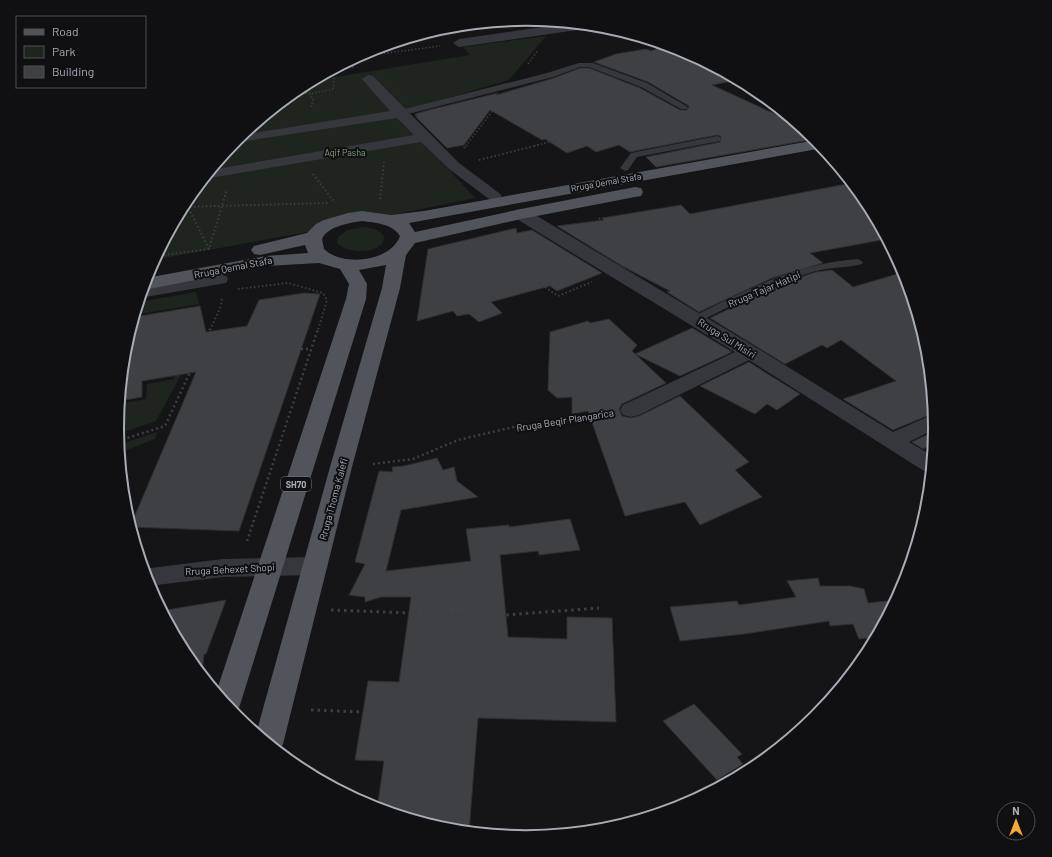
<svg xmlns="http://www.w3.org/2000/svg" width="1052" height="857" font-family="Barlow,sans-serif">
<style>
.green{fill:#1d251e}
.building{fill:#3f4044;stroke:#2f2f33}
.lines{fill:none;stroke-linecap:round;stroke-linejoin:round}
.path-far3{stroke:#3c3e43;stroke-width:1.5;stroke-dasharray:1.5 2;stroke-linecap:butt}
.path-far2{stroke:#3c3e43;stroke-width:2;stroke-dasharray:1.5 2.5;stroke-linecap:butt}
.path-far1{stroke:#3c3e43;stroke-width:2.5;stroke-dasharray:2 3;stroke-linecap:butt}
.path{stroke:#3c3e43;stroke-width:3;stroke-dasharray:2.5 4;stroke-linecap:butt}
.service{fill:#36373c;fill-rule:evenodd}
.pedestrian{fill:#36373c;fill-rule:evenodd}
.minor{fill:#36373c;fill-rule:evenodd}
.secondary{fill:#44464c;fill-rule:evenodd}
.primary{fill:#52545b;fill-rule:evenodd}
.labels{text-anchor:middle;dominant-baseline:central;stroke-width:4;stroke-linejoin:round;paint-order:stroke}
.far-park-label{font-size:9px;fill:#7da37e;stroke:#101012}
.far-street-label{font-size:9px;fill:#a7acb7;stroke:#101012}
.shield{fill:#101012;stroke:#7a7d86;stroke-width:1}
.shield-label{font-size:9px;font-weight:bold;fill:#a7acb7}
.street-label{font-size:10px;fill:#a7acb7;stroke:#101012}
.rim{fill:none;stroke:#a7acb7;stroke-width:2}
</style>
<rect width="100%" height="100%" fill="#151517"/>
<g class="green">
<polygon points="546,36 509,80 417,107 395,112 475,198 392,215 366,213 313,231 154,260 186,201 237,139 299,88 311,81 470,55 463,47"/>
<path d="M 363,227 C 371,228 379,229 384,236 C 385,255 348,254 338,244 L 337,240 L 339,236 L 348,230 Z"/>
<polygon points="196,292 199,304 134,315 138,302"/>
<polygon points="203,335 156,421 117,434 119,404 146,399 147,384 174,379 174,347"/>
<polygon points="157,432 155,439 119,453 118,445"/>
</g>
<g class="building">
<polygon points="661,47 718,69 738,80 712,85 799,125 815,139 656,167 646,157 720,142 721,136 717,135 630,152 619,145 596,152 587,146 567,153 545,139 542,140 490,110 464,145 447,148 415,116 417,116 415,114 429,110 498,93 496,95 554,78 580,68 589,68 640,88 680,110 687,110 689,106 648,82 594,62 616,54 646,49 651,51"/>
<polygon points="852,183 867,201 887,239 810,253 823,263 772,278 699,312 667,292 670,291 622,266 557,226 604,220 602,218 681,205 690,214"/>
<polygon points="516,228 517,233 532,230 602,273 557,291 550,286 491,302 502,313 479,322 469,314 457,316 453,311 417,321 428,249"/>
<polygon points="832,270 853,287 904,272 928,349 934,413 893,430 843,399 896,381 841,340 827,348 822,345 785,364 710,318 786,282 816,272"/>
<polygon points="304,293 320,294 239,531 130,527 196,372 142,381 142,397 119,401 124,348 134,317 200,306 206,332 247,326 259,300"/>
<polygon points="609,319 637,345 632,351 666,383 622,404 619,409 622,416 631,418 639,416 680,396 749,462 735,470 762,497 700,525 685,502 625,516 588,411 572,414 572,397 557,398 548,390 550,332 588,321 590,323"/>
<polygon points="692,328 732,352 680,376 635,354"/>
<polygon points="749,362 766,373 800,394 777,410 767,404 755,414 700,386"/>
<polygon points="935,431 934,444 923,449 912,442"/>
<polygon points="437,458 443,470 454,467 457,481 478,497 401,510 386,571 471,561 466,529 509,525 509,527 570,519 580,550 539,555 538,551 500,555 508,637 567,639 567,617 612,618 616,722 478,718 469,832 446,830 377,809 384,761 355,760 368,681 399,682 411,597 381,597 365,602 365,597 349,595 365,564 355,562 379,471 393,472 392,467 404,466"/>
<polygon points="818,578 820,586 850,586 864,589 868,603 896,600 877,637 859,639 853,624 830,626 829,621 744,634 680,641 670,607 737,601 739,605 796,597 787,581"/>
<polygon points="226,600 206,654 204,654 202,676 185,656 161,611"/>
<polygon points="694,704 742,754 737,757 743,764 717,780 663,721"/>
</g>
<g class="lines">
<g class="path-far3">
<polyline points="356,57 440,46"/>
<polyline points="347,62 354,68"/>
<polyline points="528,64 538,50"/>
<polyline points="309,89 310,94 333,89 334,78 329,72"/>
<polyline points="295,91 310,94 313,99 311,109"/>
<polyline points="715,113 750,133"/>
<polyline points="751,122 767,135"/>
<polyline points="749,133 762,131"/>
<polyline points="734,136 745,134 749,138"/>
<polyline points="466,146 496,106"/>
<polyline points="534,146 556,140"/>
</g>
<g class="path-far2">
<polyline points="464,148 466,145"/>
<polyline points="479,160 538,145"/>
<polyline points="313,174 335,203"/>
<polyline points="380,199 384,162"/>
<polyline points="185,201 209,249"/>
<polyline points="182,207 328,203"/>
<polyline points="599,218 631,254 669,239"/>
<polyline points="156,256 209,249 227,189"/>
<polyline points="522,271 558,296 592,282"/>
<polyline points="238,289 288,283 323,293 327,300 318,330"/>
<polyline points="210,330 221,306 222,297"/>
</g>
<g class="path-far1">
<polyline points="201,349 208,349"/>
<polyline points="301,349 311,349"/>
<polyline points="118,441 165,426 210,329"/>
<polyline points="373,464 413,459 458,440 518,426 565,421 610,413"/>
<polyline points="247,541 318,329"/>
</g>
<g class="path">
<polyline points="331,610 493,616 599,608"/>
<polyline points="311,710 363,712"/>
</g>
<g class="service">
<polygon points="579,63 593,63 647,83 688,107 687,109 681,109 641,87 589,67 580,67 553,77 400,116 396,113 397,111 547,73"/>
<polygon points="717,136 720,137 720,141 637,157 628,170 625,171 620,168 631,153"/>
<path d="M 858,259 L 863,262 L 862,264 C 847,268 831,267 816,271 C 775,282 738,303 700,321 L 696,322 L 690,319 L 692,317 C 746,290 797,263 858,259 Z"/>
</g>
<g class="pedestrian">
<polygon points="571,23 590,25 584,29 459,47 453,43 459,39"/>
<polygon points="368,75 373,76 459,163 499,193 502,196 499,199 489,199 449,169 421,142 204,179 211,170 414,135 397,118 233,143 241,135 390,111 362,79"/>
<polygon points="220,274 226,275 228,279 226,283 140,298 143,287"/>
</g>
<g class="minor">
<polygon points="521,209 527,210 757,348 893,432 934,414 935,429 909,442 933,456 931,473 924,471 749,360 639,415 631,417 623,415 620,410 623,405 735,352 515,218 512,214 515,210"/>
<polygon points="315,557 324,560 328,566 324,572 315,575 223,577 148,586 143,569 223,559"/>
</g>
<path class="secondary" d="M 458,26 L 457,29 C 451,30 445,32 440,29 Z"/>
<path class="primary" d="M 816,140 L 823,148 L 409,223 L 415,232 L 521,209 L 635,187 L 641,188 L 643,192 L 641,196 L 635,197 L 521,219 L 415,243 L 406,255 L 400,288 L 352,467 L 283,744 L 278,752 L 256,734 L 330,467 L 382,288 L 386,265 L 359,270 L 367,284 L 366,299 L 240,705 L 236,713 L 233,714 L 216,693 L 346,299 L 349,284 L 340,269 L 319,263 L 266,266 L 144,290 L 142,289 L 146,278 L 266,256 L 308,253 L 305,245 L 260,255 L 254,254 L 251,250 L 254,246 L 307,233 L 316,224 L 324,220 L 348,213 L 362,211 L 391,215 L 424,211 ZM 362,221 C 375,223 392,223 400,236 C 391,262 342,267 324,249 L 322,239 C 328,226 349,223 362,221 Z"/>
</g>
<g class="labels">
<g class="far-park-label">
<text x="345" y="152">Aqif Pasha</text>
</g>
<g class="far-street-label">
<text transform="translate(606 182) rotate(-10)">Rruga Qemal Stafa</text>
</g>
<rect class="shield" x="281" y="477" width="30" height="14" rx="3"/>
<g class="shield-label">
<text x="296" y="484">SH70</text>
</g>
<g class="street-label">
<text transform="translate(233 267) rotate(-11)">Rruga Qemal Stafa</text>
<text transform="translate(764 289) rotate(-23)">Rruga Tajar Hatipi</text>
<text transform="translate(727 338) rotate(32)">Rruga Sul Misiri</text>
<text transform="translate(565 420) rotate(-9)">Rruga Beqir Plangarica</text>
<text transform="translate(333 499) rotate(-75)">Rruga Thoma Kalefi</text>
<text transform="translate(230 569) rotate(-3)">Rruga Behexet Shopi</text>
</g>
</g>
<path d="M0 0H1052V857H0ZM124 428a402 402 0 1 1 804 0a402 402 0 1 1-804 0Z" fill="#101012" fill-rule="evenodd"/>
<path class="rim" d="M124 428a402 402 0 1 1 804 0a402 402 0 1 1-804 0Z"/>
<rect x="16" y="16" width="130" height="72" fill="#101012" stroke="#4c4e54"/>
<rect x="24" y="29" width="20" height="6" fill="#52545b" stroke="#4c4e54"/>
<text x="52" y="36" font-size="12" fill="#a7acb7">Road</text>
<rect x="24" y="46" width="20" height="12" fill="#1d251e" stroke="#4c4e54"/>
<text x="52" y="56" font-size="12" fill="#a7acb7">Park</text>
<rect x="24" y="66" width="20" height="12" fill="#3f4044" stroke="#4c4e54"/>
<text x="52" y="76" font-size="12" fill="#a7acb7">Building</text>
<g transform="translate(1016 821)"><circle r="19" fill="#101012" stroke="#4c4e54"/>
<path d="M0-3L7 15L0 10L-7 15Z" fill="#f4ab2f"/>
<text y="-6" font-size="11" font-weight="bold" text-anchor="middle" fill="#a7acb7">N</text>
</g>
</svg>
